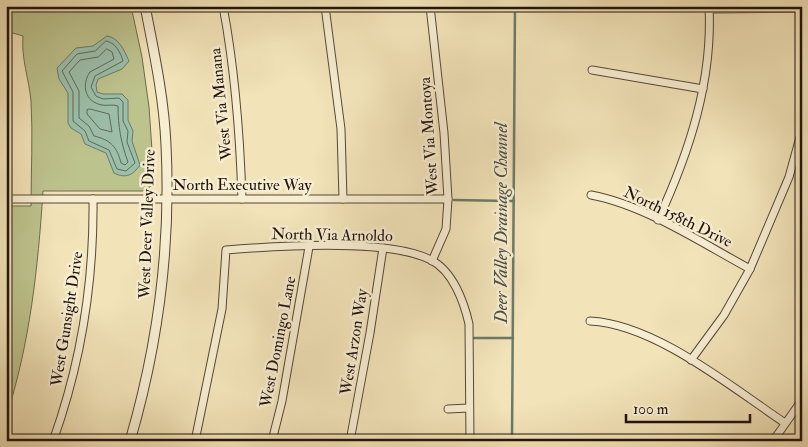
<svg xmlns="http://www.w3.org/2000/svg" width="808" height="447" font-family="'IM FELL Double Pica',serif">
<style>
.green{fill:#bdc38d;stroke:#6e6b4c}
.water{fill:#9cbfaa;stroke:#6a7a6b}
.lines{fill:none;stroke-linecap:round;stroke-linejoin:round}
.shore{stroke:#5e695b;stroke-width:1}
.stream{stroke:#6a7a6b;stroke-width:2.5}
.minor-casing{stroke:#544737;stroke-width:9}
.tertiary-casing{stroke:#544737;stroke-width:11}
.minor{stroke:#f7edd1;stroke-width:7}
.tertiary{stroke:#f7edd1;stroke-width:9}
.labels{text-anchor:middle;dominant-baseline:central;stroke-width:5;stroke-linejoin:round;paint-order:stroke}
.street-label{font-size:16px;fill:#20130c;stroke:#f7edd1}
.water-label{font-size:18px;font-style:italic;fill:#4b4f43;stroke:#f7edd1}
</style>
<rect width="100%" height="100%" fill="#f2e3b8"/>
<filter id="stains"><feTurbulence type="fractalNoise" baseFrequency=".004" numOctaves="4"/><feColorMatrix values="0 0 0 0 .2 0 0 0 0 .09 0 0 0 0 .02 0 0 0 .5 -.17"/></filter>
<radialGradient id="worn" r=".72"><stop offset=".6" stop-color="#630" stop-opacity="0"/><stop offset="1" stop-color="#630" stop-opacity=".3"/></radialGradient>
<path class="green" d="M 6,6 L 131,6 L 142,57 L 149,107 L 154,179 L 153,185 L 143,191 L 43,191 C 38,268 30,343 6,418 L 6,206 L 31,206 C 31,171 33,136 31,101 C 29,79 21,58 23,36 L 6,31 Z"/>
<path class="water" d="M 107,36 C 119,38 124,50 129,61 L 122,69 L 98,79 L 96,85 L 97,92 L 103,94 L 122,94 L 128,100 L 128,120 L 133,131 L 132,141 L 140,165 C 133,175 126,179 114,173 L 106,153 L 85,144 L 81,134 L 71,128 L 68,123 L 68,93 L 59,79 L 57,68 L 76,48 L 93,46 Z"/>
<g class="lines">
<g class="shore">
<path d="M 106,41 C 115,42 121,53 123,61 L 95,76 L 91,87 L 96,96 L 103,99 L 119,98 L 123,102 L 123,121 L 128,131 L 127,142 L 135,163 L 126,171 L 117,169 L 109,150 L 89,141 L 85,131 L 73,121 L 73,92 L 62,71 L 77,54 L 95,51 Z"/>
<path d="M 107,49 L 112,52 L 114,59 L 90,72 C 81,85 85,102 102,105 C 107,106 113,104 118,106 C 118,126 121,143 128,162 L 125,165 L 121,163 C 117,147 111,140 94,136 L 89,126 L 79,118 L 79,91 L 69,72 L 80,60 L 98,57 Z"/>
<polygon points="90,109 109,114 112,132 100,129 87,114 87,110"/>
</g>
<g class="stream">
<polyline points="454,200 514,201"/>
<polyline points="474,338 513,338"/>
<polyline points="512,441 515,6"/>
</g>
<defs>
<g id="minor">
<path d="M 223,6 C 235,70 240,135 242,199"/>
<polyline points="325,6 341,129 343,199"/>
<polyline points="430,6 444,133 448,199 446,229 432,261"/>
<polyline points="709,9 802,8"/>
<polyline points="592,70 703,89"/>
<path d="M 591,195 C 645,205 702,243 750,269"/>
<polyline points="6,199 448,199"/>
<path d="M 658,220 C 689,153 713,81 709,6"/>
<path d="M 590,321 C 655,324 731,387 785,423"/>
<polyline points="691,360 724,315 750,269 789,177 802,130"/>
<polyline points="448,409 469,408"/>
<path d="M 53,441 C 81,363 94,281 93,199"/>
<path d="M 195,441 L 222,309 L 226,250 C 275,246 388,238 431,260 C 453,271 464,302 469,324 L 470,441"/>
<polyline points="272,441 282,401 309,247"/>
<polyline points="350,441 370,333 383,248"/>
<polyline points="773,441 802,400"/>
</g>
<path id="tertiary" d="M 130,441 C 158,345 171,244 166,145 C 164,98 154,52 145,6"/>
</defs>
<use href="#minor" class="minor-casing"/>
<use href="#tertiary" class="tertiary-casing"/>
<use href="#minor" class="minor"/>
<use href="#tertiary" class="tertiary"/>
</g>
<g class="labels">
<g class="street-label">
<text transform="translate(221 104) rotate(-96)">West Via Manana</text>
<text transform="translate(429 136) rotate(-94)">West Via Montoya</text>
<text x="242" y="185">North Executive Way</text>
<text transform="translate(678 217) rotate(26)">North 158th Drive</text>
<text transform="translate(147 224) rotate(-88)">West Deer Valley Drive</text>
<text transform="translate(332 235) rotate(1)">North Via Arnoldo</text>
<text transform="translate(67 319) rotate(-81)">West Gunsight Drive</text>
<text transform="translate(278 342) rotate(-79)">West Domingo Lane</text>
<text transform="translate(354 342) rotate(-81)">West Arzon Way</text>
</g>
<g class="water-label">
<text transform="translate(501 223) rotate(-90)">Deer Valley Drainage Channel</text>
</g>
</g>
<rect width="808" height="447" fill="none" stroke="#f2e3b8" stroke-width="25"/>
<rect x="8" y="8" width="793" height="432" fill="none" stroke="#20130c" stroke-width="2.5"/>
<rect x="12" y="12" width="783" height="422" fill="none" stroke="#20130c"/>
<path d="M626 414v8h124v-8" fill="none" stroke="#20130c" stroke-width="2.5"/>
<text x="633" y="414" font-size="15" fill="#20130c" stroke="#f7edd1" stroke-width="4" paint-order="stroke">100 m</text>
<rect width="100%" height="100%" filter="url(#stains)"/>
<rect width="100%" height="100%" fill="url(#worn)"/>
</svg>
